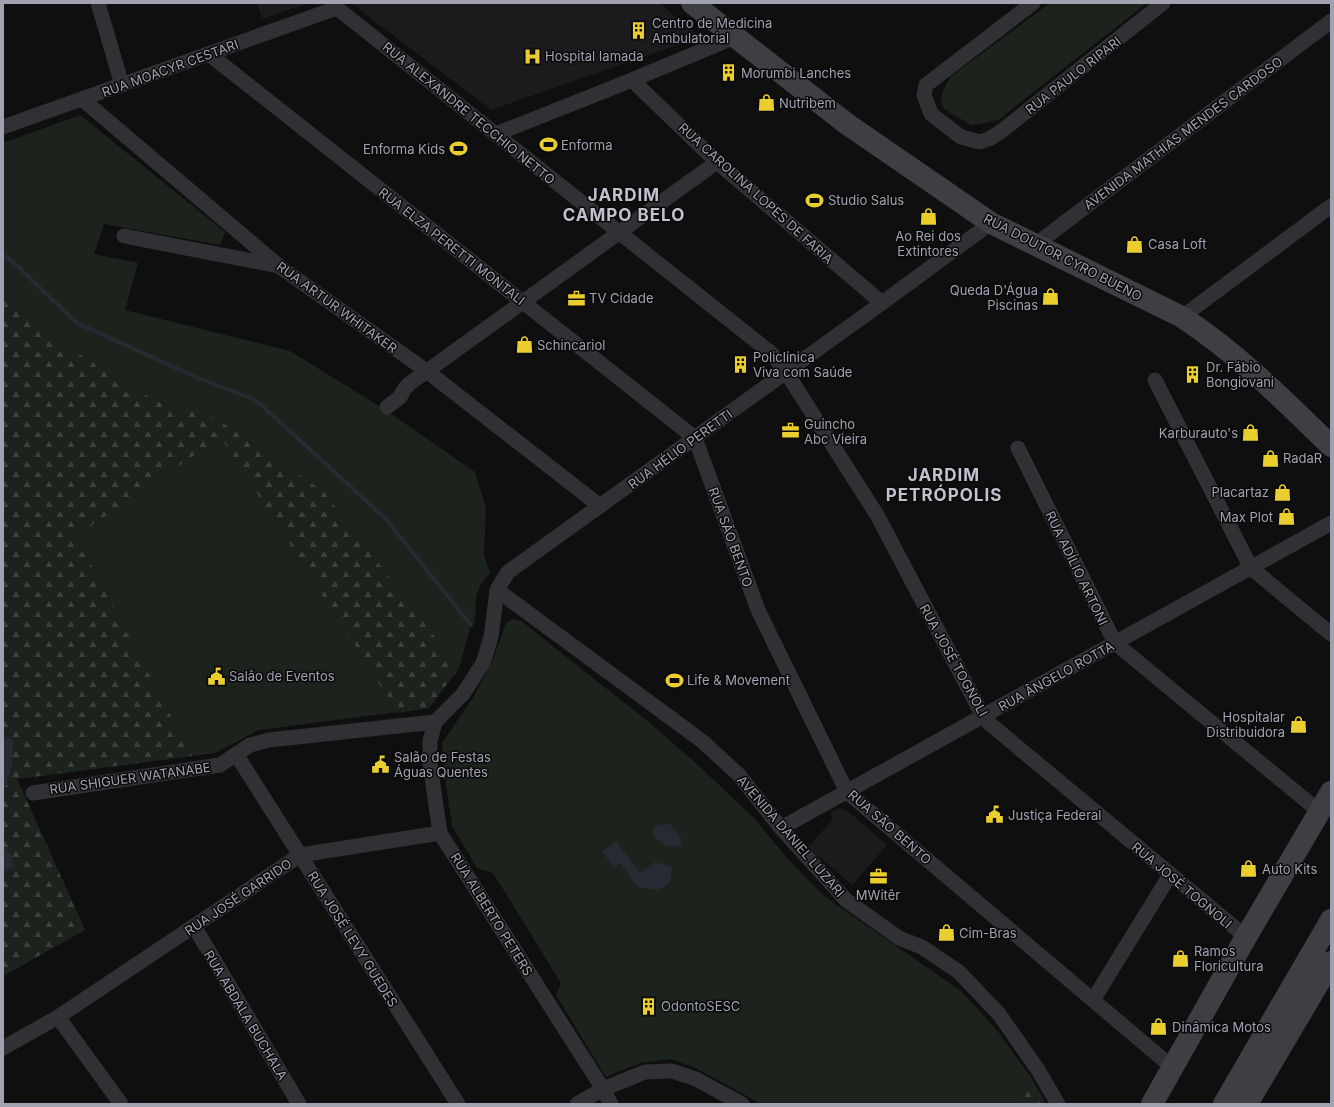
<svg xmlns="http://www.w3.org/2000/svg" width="1334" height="1107" font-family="Inter,sans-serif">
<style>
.built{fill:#1b1b1d}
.green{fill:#1c231d}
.forest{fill:url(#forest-firs)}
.water{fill:#262b33}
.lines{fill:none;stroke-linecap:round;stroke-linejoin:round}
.stream{stroke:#262b33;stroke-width:4}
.street{stroke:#303035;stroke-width:15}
.secondary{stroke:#3e3f45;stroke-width:22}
.labels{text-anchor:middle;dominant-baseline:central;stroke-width:3;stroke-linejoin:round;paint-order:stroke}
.poi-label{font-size:13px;fill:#a0a2b1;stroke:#0a0a0b;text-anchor:start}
.street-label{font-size:13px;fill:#a0a2b1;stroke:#0a0a0b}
.district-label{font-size:17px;font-weight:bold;letter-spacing:1px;fill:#c1c2cd;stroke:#0a0a0b}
</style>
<defs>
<pattern id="forest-firs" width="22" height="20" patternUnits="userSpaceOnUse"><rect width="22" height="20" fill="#1c231d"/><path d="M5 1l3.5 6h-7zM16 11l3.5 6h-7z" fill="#3a403b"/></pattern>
</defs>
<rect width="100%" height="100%" fill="#0f0f10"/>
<g class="built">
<polygon points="257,3 308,3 262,19"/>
<polygon points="351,3 659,3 700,37 491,110"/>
<polygon points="840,808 848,811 887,845 852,885 808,847 833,819 830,812"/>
</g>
<g class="green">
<polygon points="1050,3 1147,3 998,120 985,123 971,125 944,109 941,102 942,93 950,77"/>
<path d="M 80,115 L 225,232 L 220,245 L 104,224 L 94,254 L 138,263 L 125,310 L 290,351 L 384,409 L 475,472 L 486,508 L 484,555 L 490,573 C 474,590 476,600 475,622 L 471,625 L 459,668 L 429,708 L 259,730 L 215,753 L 17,779 L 85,930 L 3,976 L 3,143 Z"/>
<polygon points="512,619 521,621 650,723 699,766 755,819 786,857 824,896 961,991 996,1029 1031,1077 1046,1104 761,1104 696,1068 671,1059 640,1063 606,1077 556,995 561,983 493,873 477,868 452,826 444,771 442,743 473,698 492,662 506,623"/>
</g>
<g class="forest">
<polygon points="3,288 45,333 154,400 214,417 323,491 459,668 429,708 398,713 221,437 76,536 192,756 17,779 85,930 3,976 3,873 13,866 12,856 3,845 3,797 12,764 13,740 3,736"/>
<polygon points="1031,1077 1046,1104 1017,1104"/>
</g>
<g class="water">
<polygon points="3,736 13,740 12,764 3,797"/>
<polygon points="670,824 681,837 681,844 677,847 665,846 652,834 655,825"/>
<polygon points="616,841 640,873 655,862 672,867 670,883 658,890 638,887 620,863 614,867 602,852"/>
<polygon points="3,845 12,856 13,866 3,873"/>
</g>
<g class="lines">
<polyline class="stream" points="3,255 13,262 77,323 198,378 253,399 259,403 386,519 471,625"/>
<g class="street">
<polyline points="98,3 122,85"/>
<polyline points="1033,3 926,85 924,95 931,114 961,137 980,142 991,138 1003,130 1163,3"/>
<polyline points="209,54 695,438 758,610 847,792 1172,1067"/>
<polyline points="632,80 717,162 882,303"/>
<polyline points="82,99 280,267 428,372 600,506"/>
<polyline points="3,127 337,8 771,353 786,372 877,515 983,716 990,724 1246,937"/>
<polyline points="496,134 627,82 735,37"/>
<polyline points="124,236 279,266"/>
<polyline points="1035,245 1331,21"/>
<polyline points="1182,317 1331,206"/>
<polyline points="1155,380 1251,568 1331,634"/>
<polyline points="387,407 400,397 405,388 409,384 717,162"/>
<polyline points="1018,448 1115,643 1320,812"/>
<polyline points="497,590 702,741 738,774 781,828 846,900 899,938 922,947 959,972 999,1014 1038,1070 1058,1104"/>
<polyline points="435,722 463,694 483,663 491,637 497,590 508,572 882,303 991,223"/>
<polyline points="435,722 430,741 430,764 440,833 603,1089 611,1104"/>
<polyline points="236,754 458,1104"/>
<polyline points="33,793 220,765 250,745 269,740 435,722"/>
<polyline points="781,828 1331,523"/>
<polyline points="194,926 299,1104"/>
<polyline points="1093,1000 1170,875"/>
<polyline points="58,1017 121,1104"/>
<polyline points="3,1048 58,1017 300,855 440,833"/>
<polyline points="577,1104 603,1089 645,1072 672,1071 696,1079 742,1104"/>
</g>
<g class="secondary">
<path d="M 692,3 L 847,124 L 991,223 L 1182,317 C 1237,353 1284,400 1331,446"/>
<polyline points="1152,1104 1246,937 1331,792"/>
<polyline points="1224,1104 1331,920"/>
<polyline points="1247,1104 1331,962"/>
</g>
</g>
<defs>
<symbol id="building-bare" viewBox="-9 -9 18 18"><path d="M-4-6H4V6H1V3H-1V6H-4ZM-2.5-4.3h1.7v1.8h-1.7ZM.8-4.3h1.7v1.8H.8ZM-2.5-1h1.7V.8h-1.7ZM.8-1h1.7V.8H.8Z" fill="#eace2d" stroke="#0a0a0b" stroke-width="2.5" paint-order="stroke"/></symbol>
<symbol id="hospital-bare" viewBox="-9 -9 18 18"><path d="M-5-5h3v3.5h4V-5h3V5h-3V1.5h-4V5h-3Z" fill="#eace2d" stroke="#0a0a0b" stroke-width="2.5" paint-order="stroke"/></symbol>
<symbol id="shop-bare" viewBox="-9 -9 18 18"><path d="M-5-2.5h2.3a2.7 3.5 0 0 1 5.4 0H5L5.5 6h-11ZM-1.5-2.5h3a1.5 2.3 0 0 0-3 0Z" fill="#eace2d" stroke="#0a0a0b" stroke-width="2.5" paint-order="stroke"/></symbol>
<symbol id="stadium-bare" viewBox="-9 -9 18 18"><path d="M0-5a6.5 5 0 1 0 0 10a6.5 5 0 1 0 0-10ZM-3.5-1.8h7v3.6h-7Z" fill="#eace2d" stroke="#0a0a0b" stroke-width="2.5" paint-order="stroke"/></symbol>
<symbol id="office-bare" viewBox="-9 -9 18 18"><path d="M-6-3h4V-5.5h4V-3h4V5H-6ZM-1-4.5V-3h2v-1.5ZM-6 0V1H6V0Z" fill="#eace2d" stroke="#0a0a0b" stroke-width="2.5" paint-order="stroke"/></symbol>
<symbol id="civic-bare" viewBox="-9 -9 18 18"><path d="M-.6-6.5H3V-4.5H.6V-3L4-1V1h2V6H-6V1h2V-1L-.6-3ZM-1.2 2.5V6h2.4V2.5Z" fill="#eace2d" stroke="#0a0a0b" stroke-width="2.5" paint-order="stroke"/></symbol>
</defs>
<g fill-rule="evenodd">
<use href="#building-bare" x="626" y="18" width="25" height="25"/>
<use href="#hospital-bare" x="520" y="44" width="25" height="25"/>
<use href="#building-bare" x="716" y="60" width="25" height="25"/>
<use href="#shop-bare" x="754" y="90" width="25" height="25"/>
<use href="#stadium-bare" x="536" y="132" width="25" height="25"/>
<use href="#stadium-bare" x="446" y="136" width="25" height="25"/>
<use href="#stadium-bare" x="802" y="188" width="25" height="25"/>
<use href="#shop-bare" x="916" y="204" width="25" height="25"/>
<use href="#shop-bare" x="1122" y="232" width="25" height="25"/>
<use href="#shop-bare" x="1038" y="284" width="25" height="25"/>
<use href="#office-bare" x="564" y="286" width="25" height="25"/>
<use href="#shop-bare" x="512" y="332" width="25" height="25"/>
<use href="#building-bare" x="728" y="352" width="25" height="25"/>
<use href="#building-bare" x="1180" y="362" width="25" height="25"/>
<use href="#office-bare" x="778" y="418" width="25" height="25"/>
<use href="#shop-bare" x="1238" y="420" width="25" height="25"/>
<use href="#shop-bare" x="1258" y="446" width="25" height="25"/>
<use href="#shop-bare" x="1270" y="480" width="25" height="25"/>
<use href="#shop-bare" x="1274" y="504" width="25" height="25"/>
<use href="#civic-bare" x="204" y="664" width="25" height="25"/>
<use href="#stadium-bare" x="662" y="668" width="25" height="25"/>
<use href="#shop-bare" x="1286" y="712" width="25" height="25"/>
<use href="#civic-bare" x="368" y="752" width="25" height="25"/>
<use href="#civic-bare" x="982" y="802" width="25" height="25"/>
<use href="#shop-bare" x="1236" y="856" width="25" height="25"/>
<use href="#office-bare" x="866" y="864" width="25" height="25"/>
<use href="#shop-bare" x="934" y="920" width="25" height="25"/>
<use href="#shop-bare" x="1168" y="946" width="25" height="25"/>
<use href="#building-bare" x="636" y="994" width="25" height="25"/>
<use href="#shop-bare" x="1146" y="1014" width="25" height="25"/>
</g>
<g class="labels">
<g class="poi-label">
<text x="652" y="23">Centro de Medicina<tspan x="652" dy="15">Ambulatorial</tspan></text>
<text x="545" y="56">Hospital Iamada</text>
<text x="741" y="73">Morumbi Lanches</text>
<text x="779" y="103">Nutribem</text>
<text x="561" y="145">Enforma</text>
<text x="445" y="149" text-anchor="end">Enforma Kids</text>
<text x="828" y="200">Studio Salus</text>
<text x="928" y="236" text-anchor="middle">Ao Rei dos<tspan x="928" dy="15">Extintores</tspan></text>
<text x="1148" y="244">Casa Loft</text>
<text x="1038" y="290" text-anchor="end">Queda D'Água<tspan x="1038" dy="15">Piscinas</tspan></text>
<text x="589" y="298">TV Cidade</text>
<text x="537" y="345">Schincariol</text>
<text x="753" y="357">Policlínica<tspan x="753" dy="15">Viva com Saúde</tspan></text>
<text x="1206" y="367">Dr. Fábio<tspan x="1206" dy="15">Bongiovani</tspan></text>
<text x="804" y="424">Guincho<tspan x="804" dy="15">Abc Vieira</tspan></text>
<text x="1238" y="433" text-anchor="end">Karburauto's</text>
<text x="1283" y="458">RadaR</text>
<text x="1269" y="492" text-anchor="end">Placartaz</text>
<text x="1273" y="517" text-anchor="end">Max Plot</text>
<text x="229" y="676">Salão de Eventos</text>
<text x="687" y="680">Life &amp; Movement</text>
<text x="1285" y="717" text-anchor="end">Hospitalar<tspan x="1285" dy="15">Distribuidora</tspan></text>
<text x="394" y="757">Salão de Festas<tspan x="394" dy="15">Águas Quentes</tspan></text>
<text x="1008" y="815">Justiça Federal</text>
<text x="1262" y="869">Auto Kits</text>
<text x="878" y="895" text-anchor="middle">MWitêr</text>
<text x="959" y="933">Cim-Bras</text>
<text x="1194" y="951">Ramos<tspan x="1194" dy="15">Floricultura</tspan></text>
<text x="661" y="1006">OdontoSESC</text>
<text x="1172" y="1027">Dinâmica Motos</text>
</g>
<g class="street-label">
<text transform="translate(170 68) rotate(-20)">RUA MOACYR CESTARI</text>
<text transform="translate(1073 75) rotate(-38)">RUA PAULO RIPARI</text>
<text transform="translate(469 113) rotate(39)">RUA ALEXANDRE TECCHIO NETTO</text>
<text transform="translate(1183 133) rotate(-37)">AVENIDA MATHIAS MENDES CARDOSO</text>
<text transform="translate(756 193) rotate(42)">RUA CAROLINA LOPES DE FARIA</text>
<text transform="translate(452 246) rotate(38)">RUA ELZA PERETTI MONTALI</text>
<text transform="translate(1063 257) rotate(27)">RUA DOUTOR CYRO BUENO</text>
<text transform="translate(337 307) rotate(36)">RUA ARTUR WHITAKER</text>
<text transform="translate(680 449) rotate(-36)">RUA HÉLIO PERETTI</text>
<text transform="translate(731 537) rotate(70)">RUA SÃO BENTO</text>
<text transform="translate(1077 568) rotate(64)">RUA ADÍLIO ARTONI</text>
<text transform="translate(954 660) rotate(61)">RUA JOSÉ TOGNOLI</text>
<text transform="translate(1056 676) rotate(-29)">RUA ÂNGELO ROTTA</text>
<text transform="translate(130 778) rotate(-8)">RUA SHIGUER WATANABE</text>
<text transform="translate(890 827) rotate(41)">RUA SÃO BENTO</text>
<text transform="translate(791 836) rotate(49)">AVENIDA DANIEL LUZARI</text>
<text transform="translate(1182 885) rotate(40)">RUA JOSÉ TOGNOLI</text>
<text transform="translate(238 897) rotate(-34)">RUA JOSÉ GARRIDO</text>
<text transform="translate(492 914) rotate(58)">RUA ALBERTO PETERS</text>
<text transform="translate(353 939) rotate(58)">RUA JOSÉ LEVY GUEDES</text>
<text transform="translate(246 1015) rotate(59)">RUA ABDALA BUCHALA</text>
</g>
<g class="district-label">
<text x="624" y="195">JARDIM<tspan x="624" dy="20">CAMPO BELO</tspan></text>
<text x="944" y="475">JARDIM<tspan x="944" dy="20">PETRÓPOLIS</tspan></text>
</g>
</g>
<rect width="1334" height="1107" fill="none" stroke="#a0a2b1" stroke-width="8"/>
</svg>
